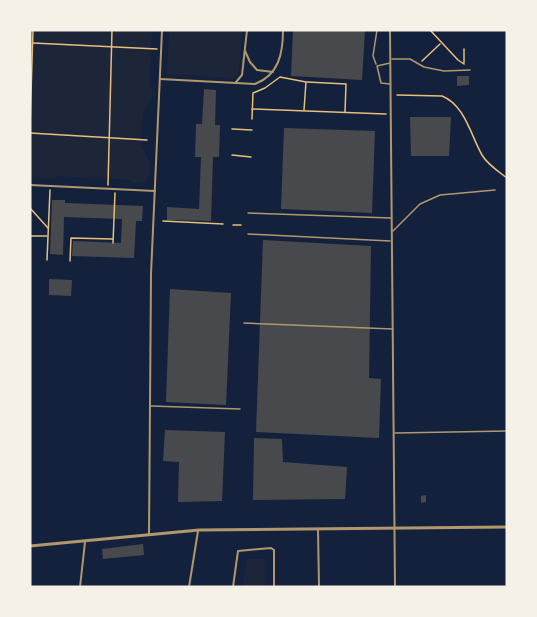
<svg xmlns="http://www.w3.org/2000/svg" width="537" height="617" font-family="Cabin,sans-serif">
<style>
.green{fill:#1d2539}
.building{fill:#48494c}
.lines{fill:none;stroke-linecap:round;stroke-linejoin:round}
.path{stroke:#e5c07b;stroke-width:1.5}
.service{stroke:#b1986c;stroke-width:1.5}
.minor{stroke:#b1986c;stroke-width:2}
.tertiary{stroke:#b1986c;stroke-width:3}
</style>
<rect width="100%" height="100%" fill="#14213d"/>
<g class="green">
<path d="M 30,30 L 152,30 L 150,84 C 158,101 145,102 143,114 C 141,125 142,137 141,148 C 150,156 152,169 147,180 L 142,183 L 134,183 L 131,180 L 57,176 L 53,179 L 30,178 Z"/>
<polygon points="169,30 242,30 239,72 233,78 167,74"/>
<polygon points="247,559 265,559 265,587 242,587"/>
</g>
<g class="building">
<polygon points="293,30 365,30 362,80 291,76"/>
<polygon points="457,76 469,76 469,85 457,86"/>
<polygon points="204,89 216,90 215,125 220,125 219,157 213,157 211,221 167,220 167,207 199,209 201,157 195,157 196,124 202,124"/>
<polygon points="410,117 451,117 449,156 411,156"/>
<polygon points="284,128 375,131 372,213 281,209"/>
<polygon points="52,200 65,200 65,203 143,206 142,221 136,221 134,258 72,256 73,241 121,243 122,219 64,217 63,255 50,254"/>
<polygon points="263,240 371,246 369,378 381,379 379,438 256,432"/>
<polygon points="49,279 72,280 71,296 49,295"/>
<polygon points="170,289 231,293 226,405 166,402"/>
<polygon points="165,430 225,432 222,501 178,502 179,462 163,461"/>
<polygon points="254,438 282,439 283,462 347,467 345,499 253,500"/>
<polygon points="426,495 426,502 421,503 421,496"/>
<polygon points="143,544 144,555 103,559 102,549"/>
</g>
<g class="lines">
<g class="path">
<polyline points="430,30 458,60 464,64"/>
<polyline points="33,43 157,49"/>
<polyline points="464,49 464,63"/>
<polyline points="422,61 440,44"/>
<polyline points="307,82 346,84 345,112"/>
<path d="M 397,95 L 442,96 C 465,105 471,136 482,155 C 487,164 499,172 507,178"/>
<polyline points="252,109 386,114"/>
<polyline points="252,119 253,93 265,88 280,77 306,82 304,110"/>
<polyline points="30,126 33,30"/>
<polyline points="232,129 252,130"/>
<polyline points="30,133 147,140"/>
<polyline points="232,155 251,157"/>
<polyline points="108,185 112,30"/>
<polyline points="30,208 48,228"/>
<polyline points="163,221 223,224"/>
<polyline points="233,225 241,225"/>
<polyline points="30,236 47,236"/>
<polyline points="113,243 115,193"/>
<polyline points="47,260 50,190"/>
<polyline points="70,261 71,238 113,239"/>
</g>
<g class="service">
<polyline points="392,59 410,59 424,67 444,71 470,70"/>
<polyline points="376,64 373,56 377,30"/>
<polyline points="390,84 381,83 377,66 390,63"/>
<polyline points="248,213 391,218"/>
<polyline points="393,231 420,204 440,195 495,190"/>
<polyline points="248,234 390,241"/>
<polyline points="244,323 393,329"/>
<polyline points="151,406 240,409"/>
<polyline points="395,433 507,431"/>
</g>
<g class="minor">
<polyline points="390,30 395,587"/>
<polyline points="245,51 250,62 257,70 273,72"/>
<path d="M 160,79 L 255,84 C 279,75 283,53 283,30"/>
<polyline points="236,82 242,75 247,30"/>
<polyline points="30,185 155,191"/>
<polyline points="318,530 319,587"/>
<polyline points="149,534 151,274 162,30"/>
<polyline points="80,587 85,542"/>
<polyline points="189,587 198,531"/>
<polyline points="233,587 238,551 271,548 274,550 274,587"/>
</g>
<polyline class="tertiary" points="30,546 199,530 507,527"/>
</g>
<rect width="537" height="617" fill="none" stroke="#f6f1e7" stroke-width="63"/>
</svg>
